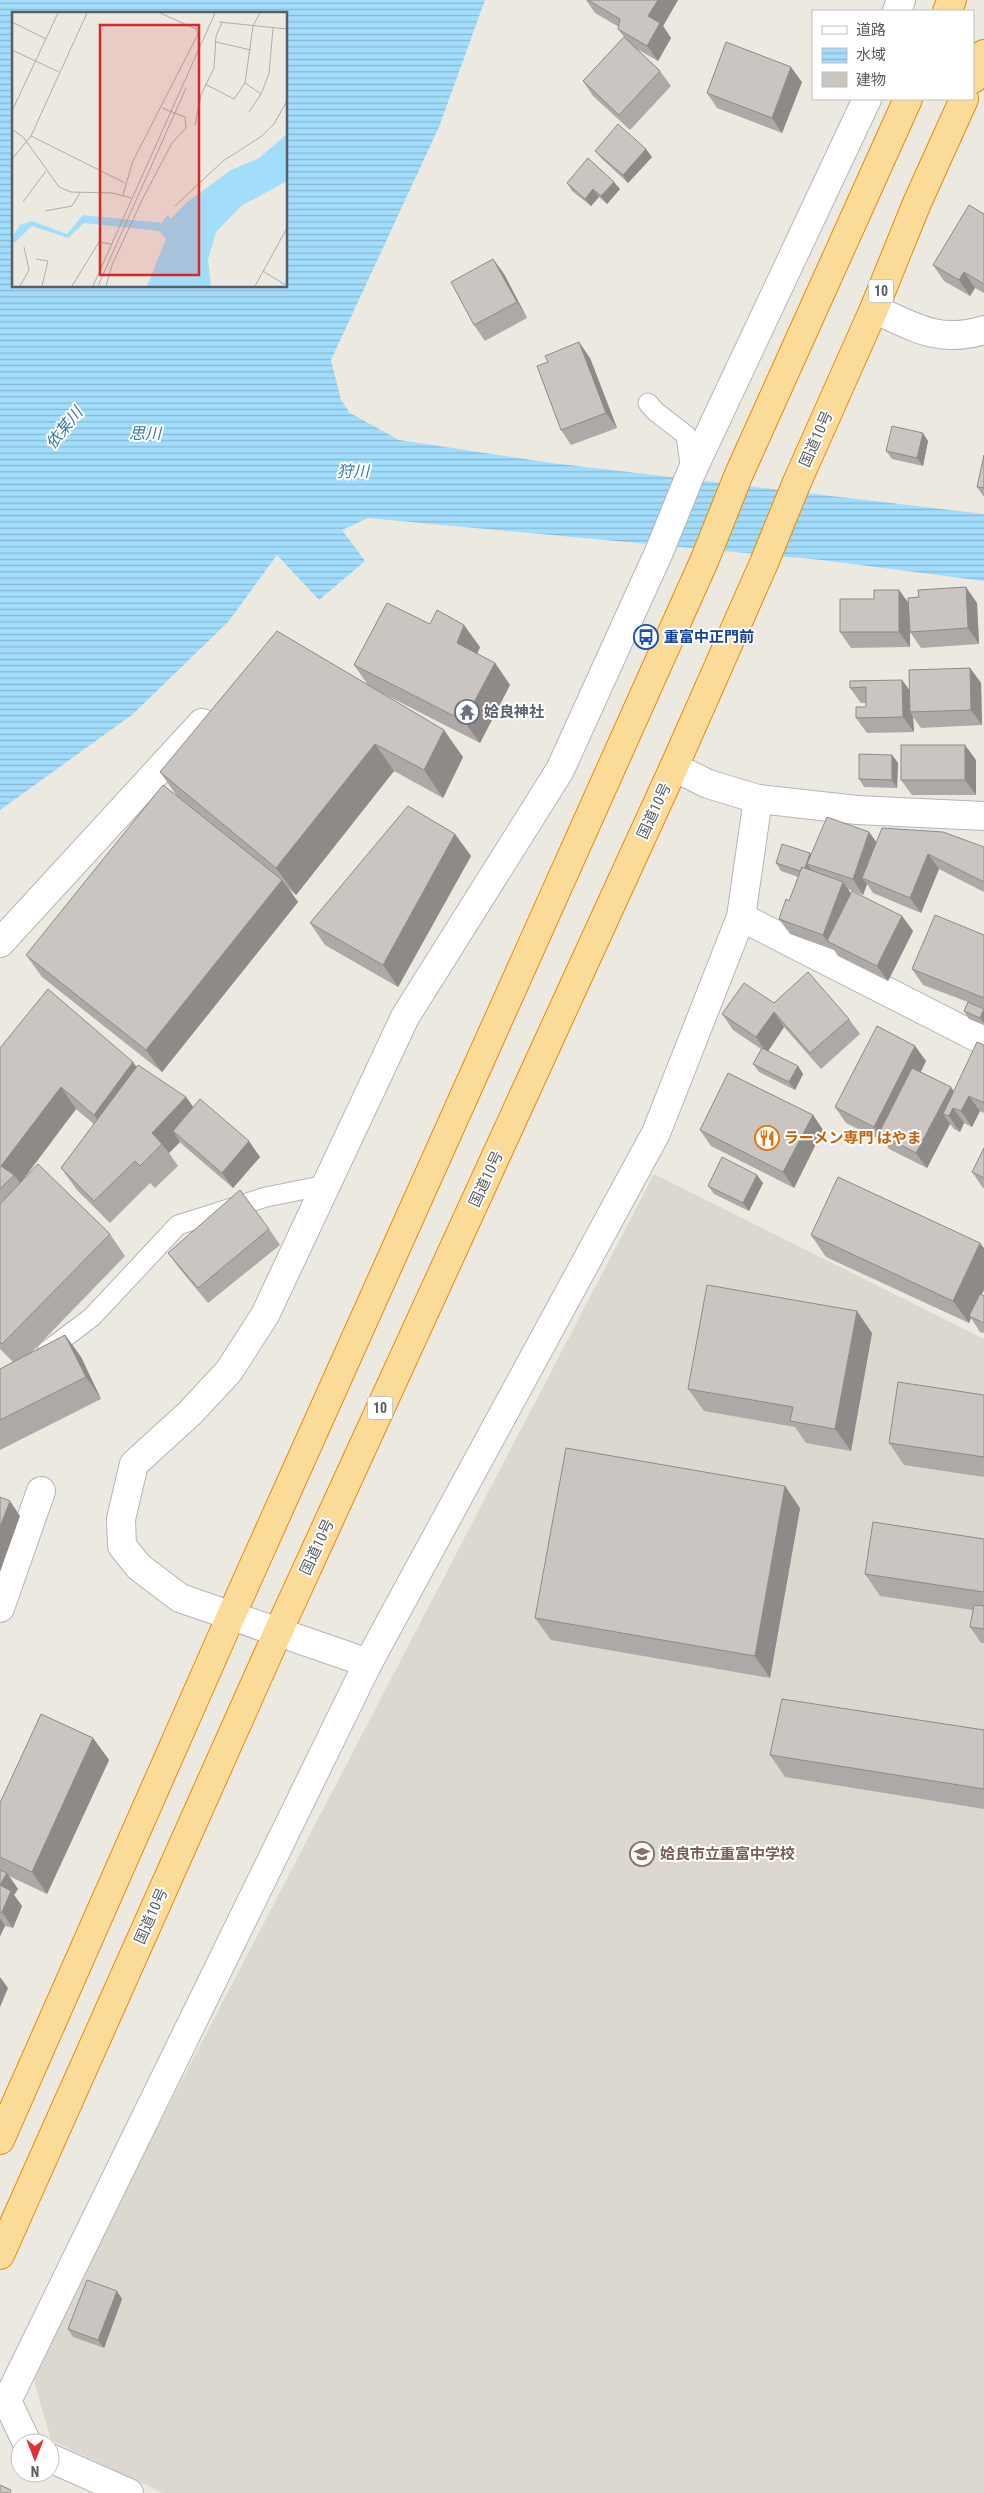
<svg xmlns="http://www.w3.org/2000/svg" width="984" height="2493" font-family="'Roboto Condensed','Noto Sans JP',sans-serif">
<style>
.education{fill:#dcd8cf}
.water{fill:url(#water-rules);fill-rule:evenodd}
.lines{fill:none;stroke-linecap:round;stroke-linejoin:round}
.service-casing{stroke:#b2b5b9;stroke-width:21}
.minor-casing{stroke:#b2b5b9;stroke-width:30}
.trunk-casing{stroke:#e78b07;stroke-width:30}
.service{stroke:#fff;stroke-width:19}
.minor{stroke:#fff;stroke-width:28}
.trunk{stroke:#fadc98;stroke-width:28}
.wall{fill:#aea9a6}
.shaded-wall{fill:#8d8a87}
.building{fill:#cac5c1;stroke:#8d8a87}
.labels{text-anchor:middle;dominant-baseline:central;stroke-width:4;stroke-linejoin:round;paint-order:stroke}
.shield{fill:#fff;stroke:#8c8e91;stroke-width:1}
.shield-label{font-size:14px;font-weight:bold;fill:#5a5e62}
.street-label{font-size:15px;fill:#5a5e62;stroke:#fff}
.transit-label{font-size:15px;font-weight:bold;fill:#164399;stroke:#fff;text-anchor:start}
.worship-label{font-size:15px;font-weight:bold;fill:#5b616d;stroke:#fff;text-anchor:start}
.food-label{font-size:15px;font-weight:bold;fill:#c56008;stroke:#fff;text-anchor:start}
.education-label{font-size:15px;font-weight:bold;fill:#785e54;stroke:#fff;text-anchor:start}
.water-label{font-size:16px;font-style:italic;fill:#3d7aa5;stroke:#fff}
.inset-road{fill:none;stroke:#aeadaa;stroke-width:1}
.view{fill:#d62828;fill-opacity:0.15;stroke:#d62828;stroke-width:2.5}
.inset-edge{fill:none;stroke:#5a5e62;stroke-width:2.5}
</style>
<defs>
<pattern id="water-rules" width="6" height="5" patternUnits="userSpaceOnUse" patternTransform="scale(1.25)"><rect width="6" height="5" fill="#a2ddfc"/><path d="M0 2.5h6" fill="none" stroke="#87b6cf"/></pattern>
</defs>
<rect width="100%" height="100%" fill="#ece9e1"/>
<polygon class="education" points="654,1174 984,1339 984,2493 163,2493 51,2440 31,2370"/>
<path class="water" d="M 0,0 L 485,0 L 439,127 L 331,360 L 341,400 L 350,413 L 399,440 L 552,463 L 984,514 L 984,581 L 821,560 L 368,518 L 342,530 L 365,561 L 319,600 L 277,555 L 228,622 L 133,714 L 0,810 ZM 14,14 L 286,14 L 286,286 L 14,286 Z"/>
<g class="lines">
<defs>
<g id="service">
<polyline points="648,403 656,412 686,435 691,472"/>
<polyline points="47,1351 92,1317 178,1225 266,1197 326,1185"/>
</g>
<g id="minor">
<polyline points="897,11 901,0"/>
<path d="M 874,309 C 914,327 939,344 984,330"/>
<polyline points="674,767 708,784 758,799 857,810 984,816"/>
<polyline points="741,917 984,1041"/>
<polyline points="0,943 202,723"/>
<polyline points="0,1608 41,1491"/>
<polyline points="368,1663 180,1598 139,1567 122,1546 121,1519 134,1464 190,1413 229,1371 265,1315 405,1017 560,770 659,552 691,473 867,99"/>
<polyline points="27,2443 7,2401 368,1663 656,1133 741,917 758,799"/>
<polyline points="50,2458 129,2493"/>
</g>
<g id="trunk">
<polyline points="947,11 952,0"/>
<polyline points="973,79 984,54"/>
<polyline points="0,2140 231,1616 705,559 739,474 908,99"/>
<polyline points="0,2255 278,1632 674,767 764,563 797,482 874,309 917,203 964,99"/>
</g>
</defs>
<use href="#service" class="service-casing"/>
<use href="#minor" class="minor-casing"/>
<use href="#trunk" class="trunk-casing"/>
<use href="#service" class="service"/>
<use href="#minor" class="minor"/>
<use href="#trunk" class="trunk"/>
</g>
<g class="wall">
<polygon points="586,0 678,0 663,26 671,38 658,61 637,49 660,71 671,86 630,130 593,96 583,81 624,37 618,29 619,27 595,13"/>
<polygon points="802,82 782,133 717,108 707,93"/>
<polygon points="595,151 652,157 628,183 601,158"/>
<polygon points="567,183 620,189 607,204 599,197 591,206 572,191"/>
<polygon points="984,214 984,293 975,288 970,296 944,281 933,265"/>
<polygon points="493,259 504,274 527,318 485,341 474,325"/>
<polygon points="590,358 617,428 571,445 561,430 548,362"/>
<polygon points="928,441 923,466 892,459 886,451"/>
<polygon points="984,455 984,497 977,487"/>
<polygon points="899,590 908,603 977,603 979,644 921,648 910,632 910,627 910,647 851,648 840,632 874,599"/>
<polygon points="480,647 477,654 495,663 510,685 480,743 384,694 463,757 443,798 394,771 296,895 290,890 298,902 162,1072 42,977 26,955 177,796 160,772 368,685 354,665"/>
<polygon points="970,668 981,683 982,725 921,728 913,717 914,732 867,733 856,718 866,707 866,703 861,703 850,688 902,680 909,690"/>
<polygon points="892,755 898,763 897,788 864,787 859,779"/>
<polygon points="976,760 976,795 912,795 901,780"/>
<polygon points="869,832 876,842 984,847 984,892 939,869 921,913 873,893 867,884 863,895 848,889 851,893 902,916 913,931 888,981 838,956 834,950 790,934 779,919 789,901 798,877 781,871 776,863 810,853 811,855"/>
<polygon points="455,834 471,856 398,987 325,945 310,923"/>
<polygon points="984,935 984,1009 977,1006 984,1009 984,1025 969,1019 964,1011 968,1002 923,985 912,969"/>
<polygon points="774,1003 849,1019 860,1034 821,1069 784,1027 768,1051 798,1066 803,1074 795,1090 759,1072 753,1064 761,1049 733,1030 722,1014"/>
<polygon points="984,1045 984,1113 980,1111 972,1127 964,1123 960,1132 954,1129 950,1124 927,1168 889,1149 885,1142 846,1123 835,1107 915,1046 926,1061 921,1072 951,1087 954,1092"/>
<polygon points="0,1048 137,1067 186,1097 193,1107 260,1157 233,1188 184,1146 180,1142 169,1153 178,1166 155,1188 150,1183 110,1223 77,1190 61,1168 94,1124 76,1109 21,1183 110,1234 125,1256 31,1353 65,1335 81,1357 101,1399 0,1450 0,1369 13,1362 0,1349"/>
<polygon points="813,1115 823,1130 794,1188 711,1146 700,1130"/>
<polygon points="984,1148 984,1188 983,1188 972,1172"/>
<polygon points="763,1183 749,1211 714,1194 708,1186"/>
<polygon points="269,1229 280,1245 208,1303 179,1268 168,1253"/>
<polygon points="811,1235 984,1296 984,1333 980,1332 971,1318 969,1323 826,1257"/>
<polygon points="872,1333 851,1451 806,1443 795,1427 704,1411 688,1389"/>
<polygon points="984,1395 984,1477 904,1465 889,1443"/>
<polygon points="800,1508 770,1678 551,1640 535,1618"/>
<polygon points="984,1539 984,1643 981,1643 970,1627 973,1610 880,1596 865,1574"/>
<polygon points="984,1730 984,1809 785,1777 770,1755"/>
<polygon points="93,1738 109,1760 47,1894 9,1876 18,1889 14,1895 22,1906 13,1928 5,1926 0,1936 0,1803"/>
<polygon points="122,2299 104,2348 73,2337 68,2329"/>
</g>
<g class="shaded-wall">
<polygon points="658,0 678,0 663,26 671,38 658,61 647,46 648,16"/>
<polygon points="791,67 802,82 782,133 772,118"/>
<polygon points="646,149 652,157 628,183 623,175"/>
<polygon points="614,182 620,189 607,204 601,196"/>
<polygon points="593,189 599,197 591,206 585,199"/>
<polygon points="493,259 504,274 527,318 517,302"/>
<polygon points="964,272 975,288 970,296 959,280"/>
<polygon points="579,342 590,358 617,428 606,413"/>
<polygon points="923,433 928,441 923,466 917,458"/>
<polygon points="966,587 977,603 979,644 968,628"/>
<polygon points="899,590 910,605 910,647 899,632"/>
<polygon points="464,625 480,647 472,665 457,643"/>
<polygon points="495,663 510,685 480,743 464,721"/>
<polygon points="970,668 981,683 982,725 971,710"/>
<polygon points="902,680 913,695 910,712 913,717 914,732 903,717"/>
<polygon points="444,730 463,757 443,798 424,770"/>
<polygon points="375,744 394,771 296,895 276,868"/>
<polygon points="965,745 976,760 976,795 965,780"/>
<polygon points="892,755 898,763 897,788 892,780"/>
<polygon points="869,832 880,847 862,878 867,884 863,895 853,879"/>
<polygon points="455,834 471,856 398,987 383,965"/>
<polygon points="810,853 816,861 807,864 812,871 803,872"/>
<polygon points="928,854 939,869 921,913 910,898"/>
<polygon points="282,880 298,902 162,1072 146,1050"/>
<polygon points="843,882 853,897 827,941 834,951 823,935"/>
<polygon points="902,916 913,931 888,981 877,966"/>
<polygon points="984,1011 984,1023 980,1018"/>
<polygon points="774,1012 784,1027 767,1053 756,1037"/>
<polygon points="915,1046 926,1061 887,1138 879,1133 874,1127"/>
<polygon points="133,1062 149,1084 110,1137 94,1115"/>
<polygon points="798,1066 803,1074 795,1090 789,1082"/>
<polygon points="61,1087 76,1109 20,1183 14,1175 1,1166"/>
<polygon points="951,1087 961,1103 953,1108 964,1123 960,1132 949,1116 943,1114 950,1124 927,1168 916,1153"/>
<polygon points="969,1096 980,1111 972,1127 961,1111"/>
<polygon points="186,1097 202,1119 173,1131 180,1142 169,1153 162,1144 152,1133"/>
<polygon points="813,1115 823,1130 794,1188 783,1172"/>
<polygon points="249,1141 260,1157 233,1188 222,1173"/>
<polygon points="757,1175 763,1183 749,1211 743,1203"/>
<polygon points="980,1243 984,1248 984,1290 971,1317 969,1316 971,1318 969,1323 953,1301"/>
<polygon points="857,1311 872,1333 851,1451 835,1429"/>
<polygon points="65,1335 81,1357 101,1399 86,1377"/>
<polygon points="785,1486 800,1508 770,1678 755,1656"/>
<polygon points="10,1501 20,1516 0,1572 0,1527"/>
<polygon points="93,1738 109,1760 47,1894 32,1872"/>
<polygon points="7,1873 18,1889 14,1895 22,1906 13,1928 2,1912 0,1885"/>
<polygon points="0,1918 5,1926 0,1936"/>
<polygon points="0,1977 8,1988 0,2007"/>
<polygon points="117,2291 122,2299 104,2348 98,2340"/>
</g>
<g class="building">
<polygon points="588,0 658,0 648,16 660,23 647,46 618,29 620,19"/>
<polygon points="624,37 660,71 619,115 583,81"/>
<polygon points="726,42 791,67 772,118 707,93"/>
<polygon points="618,124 646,149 623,175 595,151"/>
<polygon points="588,158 614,182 601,196 593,189 585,199 567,183"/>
<polygon points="969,205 984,214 984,284 964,272 959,280 933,265"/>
<polygon points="493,259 517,302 474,325 451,282"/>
<polygon points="579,342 606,413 561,430 537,366 548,362 545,356"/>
<polygon points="892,426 923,433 917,458 886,451"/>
<polygon points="984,455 984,488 977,487"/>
<polygon points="966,587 968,628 910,632 908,598 919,597 918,590"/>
<polygon points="874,590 899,590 899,632 840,632 840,599 874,599"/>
<polygon points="387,603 430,624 437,610 464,625 457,643 495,663 464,721 354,665"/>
<polygon points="277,631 444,730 424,770 375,744 276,868 160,772"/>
<polygon points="970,668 971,710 910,712 909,670"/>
<polygon points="902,680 903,717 856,718 856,707 866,707 866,687 850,688 850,681"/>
<rect x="901" y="745" width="64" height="35"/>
<polygon points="859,754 892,755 892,780 859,779"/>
<polygon points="163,785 282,880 146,1050 26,955"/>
<polygon points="408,806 455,834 383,965 310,923"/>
<polygon points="827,817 869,832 853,879 807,864"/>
<polygon points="882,828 943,832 984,847 984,882 928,854 910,898 862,878"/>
<polygon points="782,844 810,853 805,868 802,867 800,871 776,863"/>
<polygon points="802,867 843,882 823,935 779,919 786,899 789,901"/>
<polygon points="852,891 902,916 877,966 827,941"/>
<polygon points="935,915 984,935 984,998 912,969"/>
<polygon points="808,972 849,1019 810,1053 774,1012 756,1037 722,1014 744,983 774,1003"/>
<polygon points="48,989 133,1062 94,1115 61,1087 1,1166 14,1175 0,1189 0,1048"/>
<polygon points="968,1002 984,1009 980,1018 964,1011"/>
<polygon points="877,1026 915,1046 874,1127 835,1107"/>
<polygon points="977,1042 984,1045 984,1103 969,1096 961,1111 953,1108 949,1116 943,1114"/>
<polygon points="762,1048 798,1066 789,1082 753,1064"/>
<polygon points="138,1065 186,1097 152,1133 162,1144 140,1166 135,1161 94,1201 61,1168"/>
<polygon points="912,1068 951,1087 916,1153 879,1133"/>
<polygon points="728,1073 813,1115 783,1172 700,1130"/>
<polygon points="200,1099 249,1141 222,1173 173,1131"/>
<polygon points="984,1148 984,1178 972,1172"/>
<polygon points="722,1157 757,1175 743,1203 708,1186"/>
<polygon points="38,1164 110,1234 2,1344 0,1342 0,1204"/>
<polygon points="838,1177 980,1243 953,1301 811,1235"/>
<polygon points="240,1190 269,1229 198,1288 168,1253"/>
<polygon points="707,1285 857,1311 835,1429 790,1421 793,1407 688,1389"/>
<polygon points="980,1294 984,1296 984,1323 969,1316"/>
<polygon points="65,1335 86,1377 0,1420 0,1369"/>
<polygon points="898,1382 984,1395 984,1457 889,1443"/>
<polygon points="566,1448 785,1486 755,1656 535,1618"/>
<polygon points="0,1497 10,1501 0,1527"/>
<polygon points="873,1522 984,1539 984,1592 865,1574"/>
<polygon points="974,1605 984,1606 984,1629 970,1627"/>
<polygon points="782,1699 984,1730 984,1789 770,1755"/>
<polygon points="41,1714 93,1738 32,1872 0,1857 0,1803"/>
<polygon points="0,1870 7,1873 0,1885 11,1891 2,1912 0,1912"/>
<polygon points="87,2280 117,2291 98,2340 68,2329"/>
<polygon points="0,2485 11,2490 10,2493 0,2493"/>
</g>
<defs>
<symbol id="bus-ring" viewBox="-11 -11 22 22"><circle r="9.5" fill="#fff" stroke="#1a4fb4" stroke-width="1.5"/><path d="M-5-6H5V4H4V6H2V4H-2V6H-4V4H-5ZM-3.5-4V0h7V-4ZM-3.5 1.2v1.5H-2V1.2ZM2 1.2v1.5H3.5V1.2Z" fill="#1a4fb4"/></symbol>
<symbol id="temple-ring" viewBox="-11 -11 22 22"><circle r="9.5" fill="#fff" stroke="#6b7280" stroke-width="1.5"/><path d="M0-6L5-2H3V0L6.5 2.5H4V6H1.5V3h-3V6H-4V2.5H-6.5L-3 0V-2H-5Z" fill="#6b7280"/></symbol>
<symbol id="restaurant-ring" viewBox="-11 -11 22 22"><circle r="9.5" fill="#fff" stroke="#e8710a" stroke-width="1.5"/><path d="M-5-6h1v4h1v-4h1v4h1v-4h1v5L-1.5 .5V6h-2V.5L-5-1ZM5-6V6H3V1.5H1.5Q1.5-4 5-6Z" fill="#e8710a"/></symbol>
<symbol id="school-ring" viewBox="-11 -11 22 22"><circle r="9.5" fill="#fff" stroke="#8d6e63" stroke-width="1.5"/><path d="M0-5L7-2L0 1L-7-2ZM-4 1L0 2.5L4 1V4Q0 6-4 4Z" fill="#8d6e63"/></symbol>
</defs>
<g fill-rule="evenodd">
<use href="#bus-ring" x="632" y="623" width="28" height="28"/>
<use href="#temple-ring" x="453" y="698" width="28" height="28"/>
<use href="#restaurant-ring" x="753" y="1124" width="28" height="28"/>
<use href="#school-ring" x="628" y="1840" width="28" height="28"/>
</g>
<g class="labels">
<g class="shield">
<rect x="868.5" y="279.5" width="25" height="23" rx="4"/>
<rect x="367.5" y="1396.5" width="25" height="23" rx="4"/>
</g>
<g class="shield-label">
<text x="881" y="291">10</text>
<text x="380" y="1408">10</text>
</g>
<g class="street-label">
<text transform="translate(816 439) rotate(-66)">国道10号</text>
<text transform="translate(654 811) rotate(-65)">国道10号</text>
<text transform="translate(486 1179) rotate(-65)">国道10号</text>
<text transform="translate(317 1547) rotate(-65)">国道10号</text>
<text transform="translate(151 1916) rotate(-66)">国道10号</text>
</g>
<g class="transit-label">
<text x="664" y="637">重富中正門前</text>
</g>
<g class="worship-label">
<text x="484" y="712">姶良神社</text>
</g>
<g class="food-label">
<text x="784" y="1138">ラーメン専門 はやま</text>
</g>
<g class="education-label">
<text x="660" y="1854">姶良市立重富中学校</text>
</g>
<g class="water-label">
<text transform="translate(64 428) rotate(-51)">依某川</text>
<text x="145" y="433">思川</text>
<text x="353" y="471">狩川</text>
</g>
</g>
<g transform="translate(12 12)">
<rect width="275" height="275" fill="#ece9e1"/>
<path d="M 275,122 L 275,169 L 229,194 L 204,220 L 196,248 L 199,274 L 135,274 L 154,227 L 147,219 L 72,211 L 56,226 L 20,214 L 0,233 L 0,225 L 8,213 L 20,209 L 55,222 L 71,203 L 150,211 L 155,203 L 159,207 L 174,191 L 219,158 L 247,146 Z" fill="#a2ddfc"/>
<path class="inset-road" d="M 248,1 L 241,14 L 233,71 L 249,82 L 257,62 L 261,16M 0,10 L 34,27M 207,10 L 275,17M 204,30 L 239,38M 0,38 L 47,60M 193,72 L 222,87 L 233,71M 0,99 L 46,1M 237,100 L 249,82M 183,113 L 189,83 L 202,56 L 204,24 L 210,11M 0,117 L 12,126 L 47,175 L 59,180 L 101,181 L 119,186M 19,124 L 113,171M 0,147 L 19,124 L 75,1M 111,183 L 121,149 L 186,22 L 184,17 L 148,1M 11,190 L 34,159M 163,194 L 211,149 L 250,124 L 262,112 L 275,89M 33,199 L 60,194 L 68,181M 24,247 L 36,249 L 30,274M 251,259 L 275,274M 8,274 L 17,258 L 12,235M 60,274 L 87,230 L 99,232M 81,274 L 203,1M 86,274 L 174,76M 94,274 L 100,253 L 131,186 L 160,131 L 174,116 L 173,105 L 150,96M 243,274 L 275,216"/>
<path class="view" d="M 88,13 L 187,13 L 187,263 L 88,263 Z"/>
<rect width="275" height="275" class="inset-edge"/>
</g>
<rect x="812" y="10" width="162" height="90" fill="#ffffff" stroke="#bdbfc0"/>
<rect x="822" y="26" width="25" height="8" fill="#ffffff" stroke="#bdbfc0"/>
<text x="856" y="35" font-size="15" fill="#5a5e62">道路</text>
<rect x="822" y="48" width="25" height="15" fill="url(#water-rules)" stroke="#bdbfc0"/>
<text x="856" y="60" font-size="15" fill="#5a5e62">水域</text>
<rect x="822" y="72" width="25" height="15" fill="#cac5c1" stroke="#bdbfc0"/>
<text x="856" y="85" font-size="15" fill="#5a5e62">建物</text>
<g transform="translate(35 2458) rotate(180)"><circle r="24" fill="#ffffff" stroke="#bdbfc0"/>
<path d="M0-4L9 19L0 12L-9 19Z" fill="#e43034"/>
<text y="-8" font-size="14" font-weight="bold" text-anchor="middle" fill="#5a5e62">N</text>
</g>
</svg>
